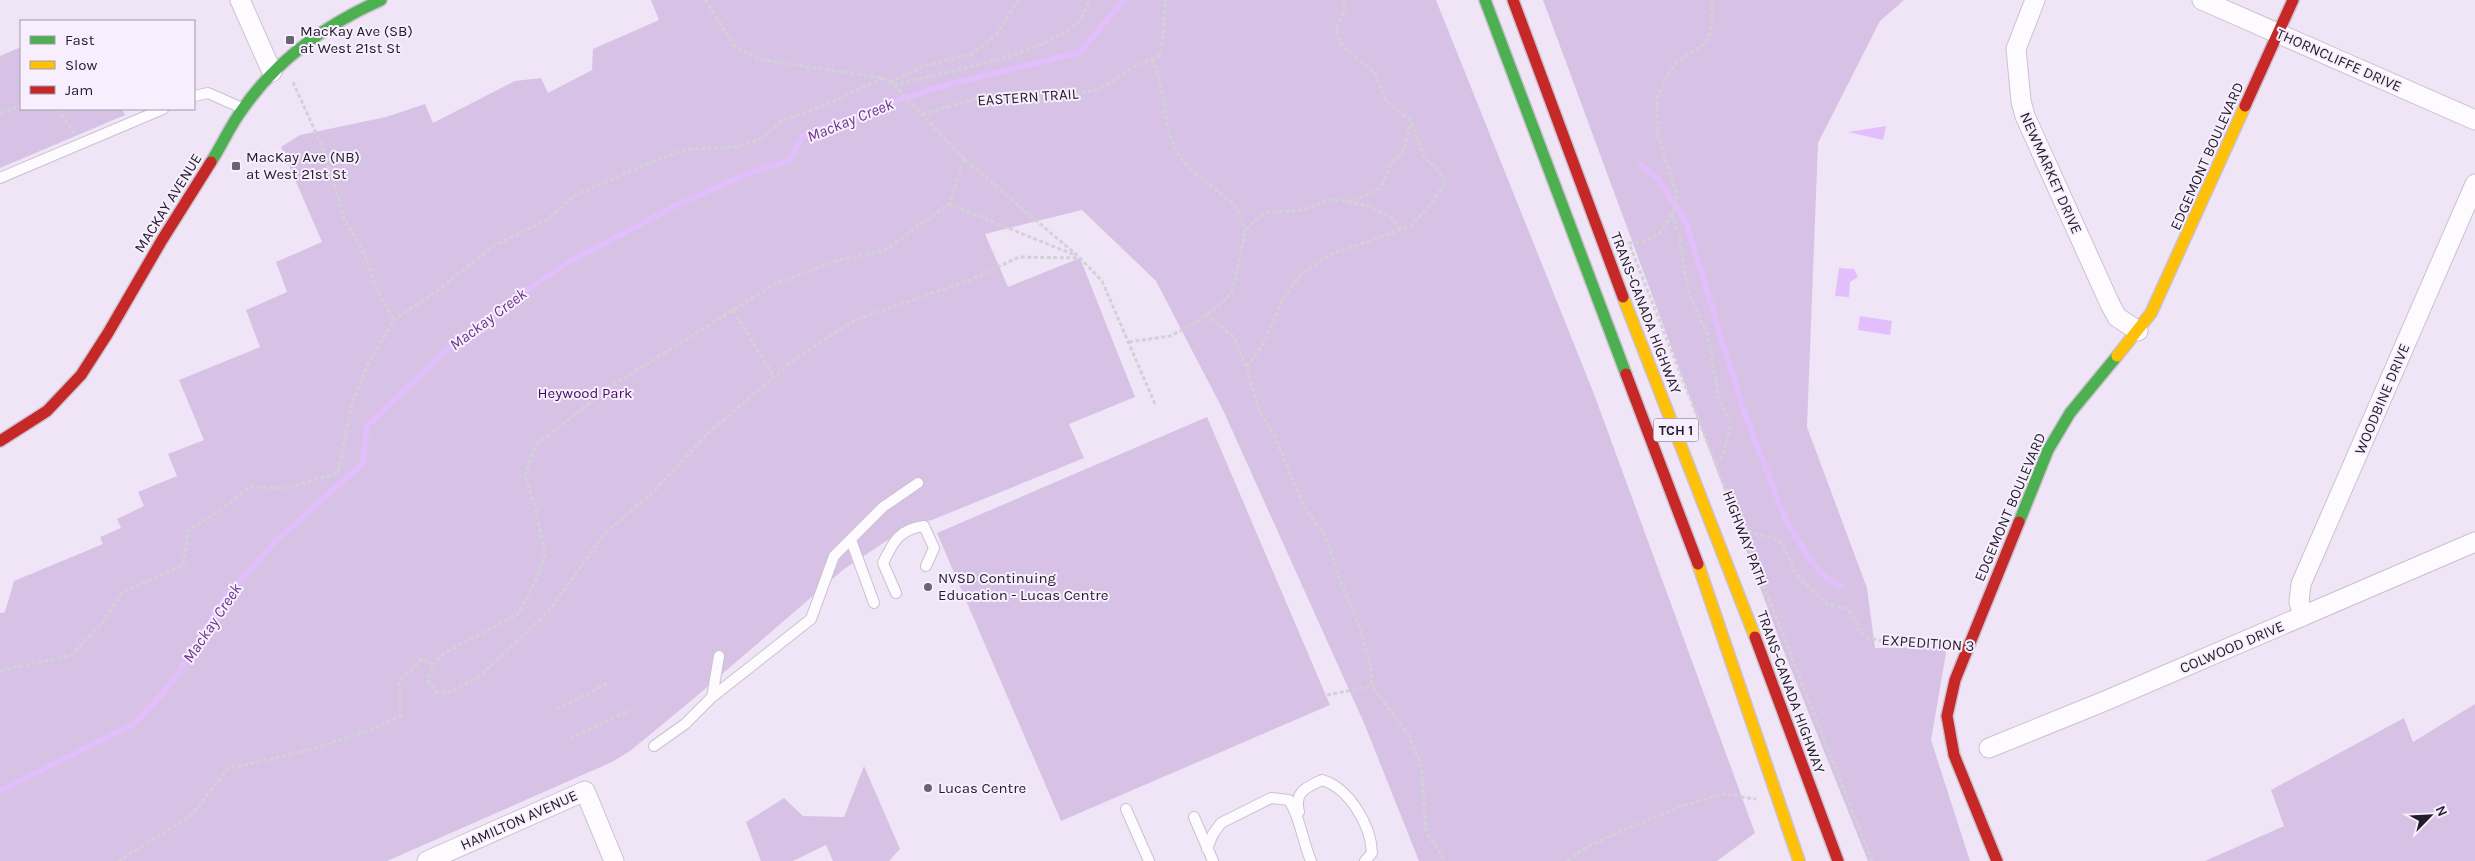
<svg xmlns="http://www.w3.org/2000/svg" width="2475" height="861" font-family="Karla,sans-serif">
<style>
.green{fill:#d7c2e6}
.water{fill:#e3befc}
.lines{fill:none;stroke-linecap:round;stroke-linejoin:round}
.stream{stroke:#e3befc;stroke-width:5.5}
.lane-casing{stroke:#cac2d0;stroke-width:12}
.street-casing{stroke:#cac2d0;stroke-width:21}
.fast-casing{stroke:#cac2d0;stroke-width:14}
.slow-casing{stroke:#cac2d0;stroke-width:14}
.jam-casing{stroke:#cac2d0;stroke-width:14}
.path{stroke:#d4d1d6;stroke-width:3;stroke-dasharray:4 2.5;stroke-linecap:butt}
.lane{stroke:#fdfbfe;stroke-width:10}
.street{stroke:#fdfbfe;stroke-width:19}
.fast{stroke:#4caf50;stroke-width:11}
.slow{stroke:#ffc107;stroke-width:11}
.jam{stroke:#c62828;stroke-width:11}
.poi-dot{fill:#6b6371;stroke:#f7effd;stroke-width:2}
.labels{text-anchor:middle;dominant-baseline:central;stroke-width:4;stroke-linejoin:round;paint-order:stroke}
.shield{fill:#f7effd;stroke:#635c69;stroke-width:1}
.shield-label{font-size:14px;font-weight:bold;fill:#241d29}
.poi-label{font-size:15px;fill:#241d29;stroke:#f7effd;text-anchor:start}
.street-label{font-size:15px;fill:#241d29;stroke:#f7effd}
.park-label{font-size:15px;fill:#4b0869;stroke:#f7effd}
.water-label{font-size:16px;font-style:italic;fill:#6f348f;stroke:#f7effd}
</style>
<rect width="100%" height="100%" fill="#efe5f6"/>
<g class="green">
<polygon points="651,0 1436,0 1594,394 1755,833 1717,861 1419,861 1364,723 1223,410 1156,281 1082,210 985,234 1008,287 1080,258 1135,397 1069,424 1084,458 932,520 912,524 844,569 692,700 630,751 612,762 387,861 0,861 0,613 5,612 14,581 103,544 100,537 121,528 117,519 144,506 138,492 177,476 168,454 204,440 179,380 260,347 246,310 287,292 276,262 322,242 281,147 300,135 386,117 425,104 433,123 515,81 541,78 548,93 592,70 593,49 659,20"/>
<polygon points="1543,0 1904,0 1880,21 1818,143 1807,427 1867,588 1875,648 1947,647 1931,740 1970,861 1868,861 1781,644"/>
<polygon points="21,47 21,109 122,109 125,115 0,168 0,56"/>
<polygon points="1207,417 1330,705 1061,821 937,533"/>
<polygon points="2475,704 2475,861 2205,861 2284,826 2271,790 2404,718 2413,742"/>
<polygon points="864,766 900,849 889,861 833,861 826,845 793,861 761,861 746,822 784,798 803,816 844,817"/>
</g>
<g class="water">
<polygon points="1886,126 1883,140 1848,132"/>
<polygon points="1839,268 1854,269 1858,277 1850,282 1849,297 1835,296"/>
<polygon points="1860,316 1892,321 1890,335 1858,330"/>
</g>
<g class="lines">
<g class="stream">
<polyline points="1641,165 1659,180 1686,222 1743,409 1785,518 1808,557 1818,569 1829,580 1842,587"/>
<polyline points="0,791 134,724 164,692 194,651 216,610 229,592 277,540 363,463 367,426 453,344 492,321 527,290 567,263 677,205 754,171 789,161 803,136 901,99 953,83 1079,53 1124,0"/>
</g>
<defs>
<g id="lane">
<polyline points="194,96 208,93 242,108"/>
<polyline points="0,178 163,109"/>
<polyline points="851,540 874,603"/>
<path d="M 896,593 L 883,563 C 893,542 899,529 924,526 L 934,548 L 926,566"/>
<polyline points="712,697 811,619 834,556 883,507 918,483"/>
<polyline points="654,746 685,724 712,697 719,656"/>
<polyline points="1126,809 1149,861"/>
<path d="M 1299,812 C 1294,792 1305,788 1322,780 C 1349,788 1371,825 1372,853 L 1365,861"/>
<polyline points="1194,817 1213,861"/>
<path d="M 1207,849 L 1213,834 L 1221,823 L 1271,798 L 1289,800 C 1301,819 1302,840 1311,861"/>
</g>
<g id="street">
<polyline points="240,0 272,72"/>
<polyline points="2035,0 2016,49 2021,101 2025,116 2110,304 2117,317 2138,331"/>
<polyline points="2202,0 2475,120"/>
<polyline points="2303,616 2299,602 2301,584 2475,184"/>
<polyline points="1989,748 2105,701 2475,542"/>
<polyline points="427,861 585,791 614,861"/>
</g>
<g id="fast">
<polyline points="1485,0 1626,374"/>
<path d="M 211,162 C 222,145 230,126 242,110 C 277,59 325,25 381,0"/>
<polyline points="2019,522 2048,450 2070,413 2117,356"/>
</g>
<g id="slow">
<polyline points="1623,297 1755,637"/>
<polyline points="2117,356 2151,313 2245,106"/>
<polyline points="1698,564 1799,861"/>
</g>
<g id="jam">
<polyline points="1513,0 1623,297"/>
<polyline points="2245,106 2293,0"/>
<polyline points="1626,374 1698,564"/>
<polyline points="0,441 47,411 81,375 108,333 162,240 211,162"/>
<polyline points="1755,637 1838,861"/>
<polyline points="1997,861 1954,755 1947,716 1955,680 2019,522"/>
</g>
</defs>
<use href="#lane" class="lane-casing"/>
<use href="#street" class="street-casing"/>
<use href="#fast" class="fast-casing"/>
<use href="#slow" class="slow-casing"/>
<use href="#jam" class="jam-casing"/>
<g class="path">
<polyline points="705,0 735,47 763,60 883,78 894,85 964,159 1079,257"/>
<polyline points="1712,0 1711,32 1705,44 1676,63 1665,79 1657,99 1658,136 1677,194 1674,211 1659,234 1642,242 1629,243 1872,861"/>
<path d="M 1152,59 C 1167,88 1162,127 1177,152 C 1190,174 1215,187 1233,204 L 1239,213 L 1245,231"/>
<polyline points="293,82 324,151 344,218 365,255 377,290 394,320"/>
<polyline points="890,82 924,66 974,53 997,34 1018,0"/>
<path d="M 894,85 C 940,73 1044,55 1077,23 C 1082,18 1086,7 1090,0"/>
<polyline points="57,109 74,133"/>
<polyline points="0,113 21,106"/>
<polyline points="922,114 983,97 1025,100 1070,96 1099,89 1134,67 1161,55 1166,0"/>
<path d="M 964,159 L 949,204 L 884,251 L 839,260 L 773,285 L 610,387 L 536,445 L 525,475 L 536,511 L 545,554 L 537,578 L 518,614 L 443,654 C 434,663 429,669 428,682 L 437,692 L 450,692 L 480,676 L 548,612 L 605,533 L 653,492 L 707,434 L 799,356 L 855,320 L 970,280 L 1019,257 L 1080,258 L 1102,281 L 1155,404"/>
<polyline points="1347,202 1372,193 1381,187 1392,161 1402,154 1411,121"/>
<polyline points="949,204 1077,256"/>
<polyline points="1672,214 1679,236 1688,291 1708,336 1719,399 1731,424 1724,451 1721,458 1716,462"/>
<polyline points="733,310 774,377"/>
<polyline points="1205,314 1234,337 1246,367 1259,410 1275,437 1304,507 1325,535 1341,583 1356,617 1370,663 1372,686 1407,733 1421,764 1426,831 1445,861"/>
<polyline points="1129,342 1170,336 1195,323 1223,302 1231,294 1235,281 1245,232 1255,220 1265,213 1303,210 1331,199 1369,206 1391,217 1401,229"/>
<polyline points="1247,367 1265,341 1282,301 1300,275 1331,254 1409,227 1430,206 1446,182 1439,171 1424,157 1411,120 1386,101 1375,73 1341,44 1336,30 1344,10 1345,0"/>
<polyline points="1742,529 1778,540 1783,545 1795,572 1803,581 1827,604 1848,609 1854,617 1859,631 1865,637 1882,641 1946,642"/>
<polyline points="0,671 71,655 103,622 122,593 183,565 189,529 212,516 250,487 288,488 338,473 352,404 368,364 394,320 441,288 493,246 547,220 575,195 651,162 687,149 734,147 759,140 783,120 821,107 883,78"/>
<polyline points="1327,695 1372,686"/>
<polyline points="557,709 610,682"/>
<polyline points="570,739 630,710"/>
<polyline points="118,861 191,816 227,769 312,749 368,731 401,716 399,682 422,659 433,664"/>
<polyline points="1567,861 1580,851 1610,836 1679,807 1723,794 1756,799"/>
</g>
<use href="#lane" class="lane"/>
<use href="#street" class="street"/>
<use href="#fast" class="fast"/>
<use href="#slow" class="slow"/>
<use href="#jam" class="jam"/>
</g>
<g class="poi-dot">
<rect x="285" y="35" width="10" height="10" rx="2.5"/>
<rect x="231" y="161" width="10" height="10" rx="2.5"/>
<circle cx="928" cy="587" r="5"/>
<circle cx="928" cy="788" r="5"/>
</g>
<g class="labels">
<rect class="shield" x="1653.5" y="418.5" width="45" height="23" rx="4"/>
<g class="shield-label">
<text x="1676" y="430">TCH 1</text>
</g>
<g class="poi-label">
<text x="300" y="31">MacKay Ave (SB)<tspan x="300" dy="17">at West 21st St</tspan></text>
<text x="246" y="157">MacKay Ave (NB)<tspan x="246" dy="17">at West 21st St</tspan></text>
<text x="938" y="578">NVSD Continuing<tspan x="938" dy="17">Education - Lucas Centre</tspan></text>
<text x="938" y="788">Lucas Centre</text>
</g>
<g class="street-label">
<text transform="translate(2339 60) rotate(24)">THORNCLIFFE DRIVE</text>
<text transform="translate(1028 97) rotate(-4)">EASTERN TRAIL</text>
<text transform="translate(2207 156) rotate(-66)">EDGEMONT BOULEVARD</text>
<text transform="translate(2051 173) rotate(66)">NEWMARKET DRIVE</text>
<text transform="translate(168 203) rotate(-58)">MACKAY AVENUE</text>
<text transform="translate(1646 313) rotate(69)">TRANS-CANADA HIGHWAY</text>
<text transform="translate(2382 399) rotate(-67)">WOODBINE DRIVE</text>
<text transform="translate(2010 507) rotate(-67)">EDGEMONT BOULEVARD</text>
<text transform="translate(1745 538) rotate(69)">HIGHWAY PATH</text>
<text transform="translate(1928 643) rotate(4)">EXPEDITION 3</text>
<text transform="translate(2232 647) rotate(-23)">COLWOOD DRIVE</text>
<text transform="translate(1791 692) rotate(70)">TRANS-CANADA HIGHWAY</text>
<text transform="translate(519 820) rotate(-24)">HAMILTON AVENUE</text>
</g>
<g class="park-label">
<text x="585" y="393">Heywood Park</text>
</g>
<g class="water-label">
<text transform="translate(850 120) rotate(-22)">Mackay Creek</text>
<text transform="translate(488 319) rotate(-37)">Mackay Creek</text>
<text transform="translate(212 623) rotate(-56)">Mackay Creek</text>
</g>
</g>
<rect x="20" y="20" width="175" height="90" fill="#f7effd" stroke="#a39ba8"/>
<rect x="30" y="36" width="25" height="8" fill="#4caf50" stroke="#a39ba8"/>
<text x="65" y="45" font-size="15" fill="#241d29">Fast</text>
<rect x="30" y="61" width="25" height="8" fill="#ffc107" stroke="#a39ba8"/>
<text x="65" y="70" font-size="15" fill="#241d29">Slow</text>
<rect x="30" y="86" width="25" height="8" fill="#c62828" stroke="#a39ba8"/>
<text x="65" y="95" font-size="15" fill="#241d29">Jam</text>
<g transform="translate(2430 816) rotate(66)" stroke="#f7effd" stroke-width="4" paint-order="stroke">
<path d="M0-4L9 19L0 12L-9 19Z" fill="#241d29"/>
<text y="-8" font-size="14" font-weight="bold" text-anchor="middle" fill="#241d29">N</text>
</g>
</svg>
